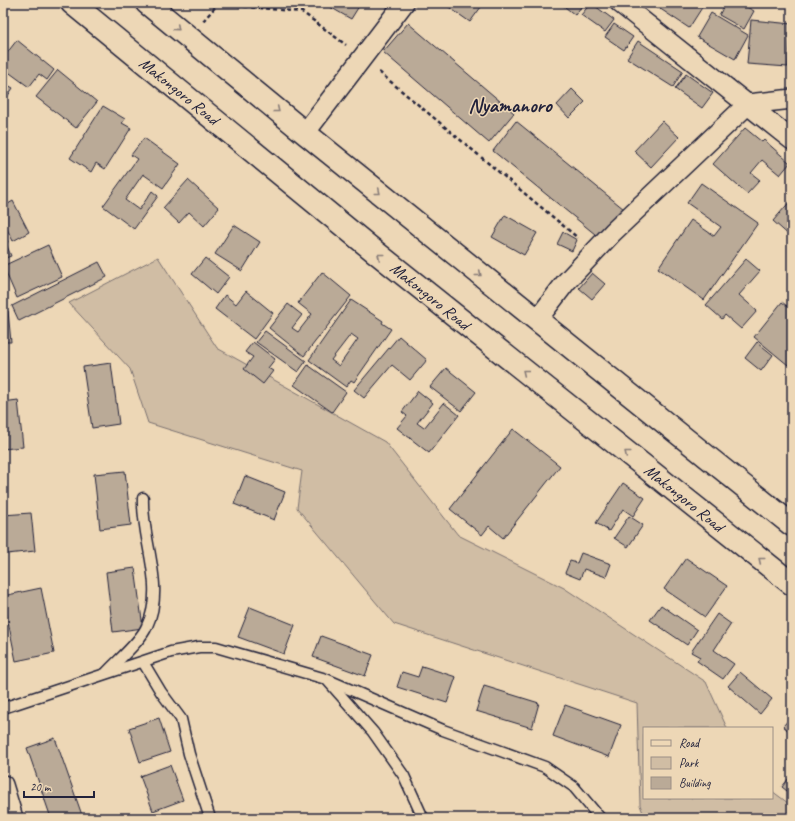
<svg xmlns="http://www.w3.org/2000/svg" width="795" height="821" font-family="Caveat,sans-serif">
<style>
.green{fill:#d0bda4;stroke:#797070}
.building{fill:#baaa97;stroke:#22223b;fill-rule:evenodd}
.lines{fill:none;stroke-linecap:round;stroke-linejoin:round}
.lane-casing{stroke:#22223b;stroke-width:13}
.street-casing{stroke:#22223b;stroke-width:22}
.primary-casing{stroke:#22223b;stroke-width:25}
.path{stroke:#22223b;stroke-width:2.5;stroke-dasharray:4 3;stroke-linecap:butt}
.lane{stroke:#edd7b6;stroke-width:10}
.street{stroke:#edd7b6;stroke-width:19}
.primary{stroke:#edd7b6;stroke-width:22}
.oneway{stroke:#887c78}
.labels{text-anchor:middle;dominant-baseline:central;stroke-width:3;stroke-linejoin:round;paint-order:stroke}
.street-label{font-size:17px;fill:#22223b;stroke:#edd7b6}
.district-label{font-size:21px;font-weight:bold;fill:#22223b;stroke:#edd7b6}
</style>
<rect width="100%" height="100%" fill="#edd7b6"/>
<filter id="ink" filterUnits="userSpaceOnUse"><feTurbulence type="fractalNoise" baseFrequency=".025" numOctaves="2"/><feDisplacementMap in="SourceGraphic" scale="8" xChannelSelector="R" yChannelSelector="G"/><feConvolveMatrix kernelMatrix="1 2 1 2 8 2 1 2 1" color-interpolation-filters="sRGB"/></filter>
<g filter="url(#ink)">
<polygon class="green" points="158,257 217,348 385,442 458,535 564,588 706,682 727,728 644,728 644,798 772,798 772,791 792,806 792,818 645,818 640,805 637,703 394,624 297,508 302,471 148,423 130,369 69,303"/>
<g class="building">
<polygon points="323,3 361,3 351,19"/>
<polygon points="443,3 484,3 470,22"/>
<polygon points="560,3 584,3 575,15"/>
<polygon points="591,3 614,20 605,32 581,15"/>
<polygon points="658,3 699,3 703,6 689,28 656,6"/>
<polygon points="726,3 740,3 754,11 744,29 719,15"/>
<polygon points="711,13 748,35 735,59 697,37"/>
<polygon points="751,20 792,24 788,67 747,64"/>
<polygon points="408,23 514,113 489,143 383,52"/>
<polygon points="614,24 633,37 624,50 605,37"/>
<polygon points="17,40 54,70 47,80 39,74 29,87 3,68 3,58"/>
<polygon points="638,41 683,71 673,87 627,58"/>
<polygon points="58,70 97,102 76,128 36,97"/>
<polygon points="3,72 9,76 4,83 13,88 3,103"/>
<polygon points="686,74 713,93 702,108 675,89"/>
<polygon points="572,89 585,102 569,118 557,105"/>
<polygon points="103,106 125,119 122,123 131,128 105,169 96,163 91,172 70,158"/>
<polygon points="516,121 624,209 601,239 493,151"/>
<polygon points="662,121 679,137 651,167 634,151"/>
<polygon points="745,128 762,142 764,140 790,163 780,175 762,160 751,173 760,180 747,194 713,164"/>
<polygon points="144,138 180,164 163,188 143,174 125,200 139,210 152,191 158,196 134,229 103,206 137,159 131,155"/>
<polygon points="188,180 219,208 204,226 189,212 179,223 163,208"/>
<polygon points="701,183 758,223 704,300 658,268 691,220 714,236 721,227 687,203"/>
<polygon points="792,199 792,238 773,221"/>
<polygon points="13,201 29,232 13,241 3,221 3,207"/>
<polygon points="505,215 537,233 524,255 492,237"/>
<polygon points="234,225 260,242 242,271 215,254"/>
<polygon points="563,232 577,240 572,251 557,244"/>
<polygon points="3,233 8,242 3,244"/>
<polygon points="48,245 62,277 17,298 3,266"/>
<polygon points="7,246 11,256 3,259 3,248"/>
<polygon points="205,258 229,277 216,294 192,274"/>
<polygon points="746,259 760,271 739,295 757,311 741,329 725,315 722,319 706,305"/>
<polygon points="99,262 107,277 19,321 12,306"/>
<polygon points="322,272 351,296 304,356 269,328 288,304 302,315 292,328 298,332 312,314 298,303"/>
<polygon points="592,273 605,284 592,299 579,288"/>
<polygon points="792,288 792,297 788,293"/>
<polygon points="246,291 273,313 254,339 215,309 225,295 236,304"/>
<path d="M 351,300 L 383,321 L 382,323 L 391,329 L 354,382 L 351,380 L 346,387 L 309,360 ZM 351,334 L 358,339 L 339,366 L 331,360 Z"/>
<polygon points="782,302 792,310 792,359 788,365 754,337"/>
<polygon points="3,311 8,311 11,342 3,342"/>
<polygon points="265,331 306,361 298,372 256,342"/>
<polygon points="399,336 427,360 410,380 392,365 364,398 354,390"/>
<polygon points="253,342 275,359 268,368 273,371 263,384 244,369 253,357 245,352"/>
<polygon points="757,342 773,355 761,371 745,358"/>
<polygon points="111,363 119,424 92,428 83,367"/>
<polygon points="308,365 346,392 332,412 294,385"/>
<polygon points="446,368 476,392 461,411 430,387"/>
<polygon points="418,391 433,403 417,423 424,428 444,403 459,415 429,453 397,428 407,416 402,412"/>
<polygon points="18,400 23,447 3,449 3,402"/>
<polygon points="513,429 560,466 503,538 489,526 482,535 450,509"/>
<polygon points="125,471 131,525 100,529 94,474"/>
<polygon points="245,476 285,492 274,520 234,504"/>
<polygon points="623,483 645,498 633,516 623,509 609,531 596,523"/>
<polygon points="31,513 35,551 7,554 3,515"/>
<polygon points="629,516 643,525 628,547 614,538"/>
<polygon points="581,553 611,564 606,577 584,569 580,579 565,573 570,561 577,563"/>
<polygon points="686,558 727,586 705,617 664,589"/>
<polygon points="135,568 143,628 113,632 106,572"/>
<polygon points="41,588 54,653 16,661 3,596"/>
<polygon points="661,605 697,630 687,645 650,620"/>
<polygon points="250,607 295,625 284,654 238,637"/>
<polygon points="717,614 731,624 714,650 734,664 723,679 697,661 700,657 691,652"/>
<polygon points="321,636 373,655 365,676 313,657"/>
<polygon points="422,666 456,677 447,703 397,687 402,672 418,677"/>
<polygon points="740,672 772,699 760,714 728,686"/>
<polygon points="484,686 539,703 532,728 476,711"/>
<polygon points="565,705 621,725 609,757 553,736"/>
<polygon points="792,716 792,734 783,726"/>
<polygon points="159,718 170,752 140,762 129,728"/>
<polygon points="55,738 83,818 51,818 27,748"/>
<polygon points="170,765 183,800 153,811 140,776"/>
<polygon points="792,774 792,795 782,787"/>
</g>
<g class="lines">
<defs>
<g id="lane">
<polyline points="143,662 161,692 181,719 189,754 210,818"/>
<path d="M 107,672 C 118,660 141,641 147,626 C 166,586 141,539 143,498"/>
<polyline points="328,681 373,732 404,776 423,818"/>
<polyline points="3,708 171,652 199,647 216,647 326,679 443,730 545,767 574,787 600,818"/>
</g>
<g id="street">
<polyline points="620,3 792,140"/>
<polyline points="305,133 404,3"/>
<polyline points="537,320 566,282 613,232 748,104 792,99"/>
<polyline points="3,785 13,818"/>
</g>
<g id="primary">
<polyline points="72,3 373,250 792,584"/>
<polyline points="147,3 305,133 792,525"/>
</g>
</defs>
<use href="#lane" class="lane-casing"/>
<use href="#street" class="street-casing"/>
<use href="#primary" class="primary-casing"/>
<g class="path">
<polyline points="203,21 218,4 302,12 346,45"/>
<polyline points="379,72 578,238"/>
</g>
<use href="#lane" class="lane"/>
<use href="#street" class="street"/>
<use href="#primary" class="primary"/>
</g>
<defs><path id="oneway-chevron" d="M-2-3.5L2.5 0L-2 3.5" fill="none" stroke-width="1.6" stroke-linecap="round" stroke-linejoin="round"/></defs>
<g class="oneway">
<use href="#oneway-chevron" transform="translate(177 28) rotate(40)"/>
<use href="#oneway-chevron" transform="translate(277 110) rotate(39)"/>
<use href="#oneway-chevron" transform="translate(378 192) rotate(39)"/>
<use href="#oneway-chevron" transform="translate(380 256) rotate(-141)"/>
<use href="#oneway-chevron" transform="translate(479 274) rotate(39)"/>
<use href="#oneway-chevron" transform="translate(525 372) rotate(-141)"/>
<use href="#oneway-chevron" transform="translate(627 453) rotate(-141)"/>
<use href="#oneway-chevron" transform="translate(761 560) rotate(-141)"/>
</g>
</g>
<g class="labels">
<g class="street-label">
<text transform="translate(179 91) rotate(39)">Makongoro Road</text>
<text transform="translate(430 296) rotate(39)">Makongoro Road</text>
<text transform="translate(684 498) rotate(39)">Makongoro Road</text>
</g>
<g class="district-label">
<text x="510" y="105">Nyamanoro</text>
</g>
</g>
<rect width="795" height="821" fill="none" stroke="#edd7b6" stroke-width="16"/>
<rect x="8" y="8" width="779" height="805" fill="none" stroke="#22223b" stroke-width="1.5" filter="url(#ink)"/>
<rect x="643" y="727" width="130" height="72" fill="#edd7b6" stroke="#9c8f85"/>
<rect x="651" y="740" width="20" height="6" fill="#edd7b6" stroke="#9c8f85"/>
<text x="679" y="747" font-size="12" fill="#22223b">Road</text>
<rect x="651" y="757" width="20" height="12" fill="#d0bda4" stroke="#9c8f85"/>
<text x="679" y="767" font-size="12" fill="#22223b">Park</text>
<rect x="651" y="777" width="20" height="12" fill="#baaa97" stroke="#9c8f85"/>
<text x="679" y="787" font-size="12" fill="#22223b">Building</text>
<path d="M24 791v6h70v-6" fill="none" stroke="#22223b" stroke-width="2"/>
<text x="30" y="791" font-size="12" fill="#22223b" stroke="#edd7b6" stroke-width="3" paint-order="stroke">20 m</text>
</svg>
